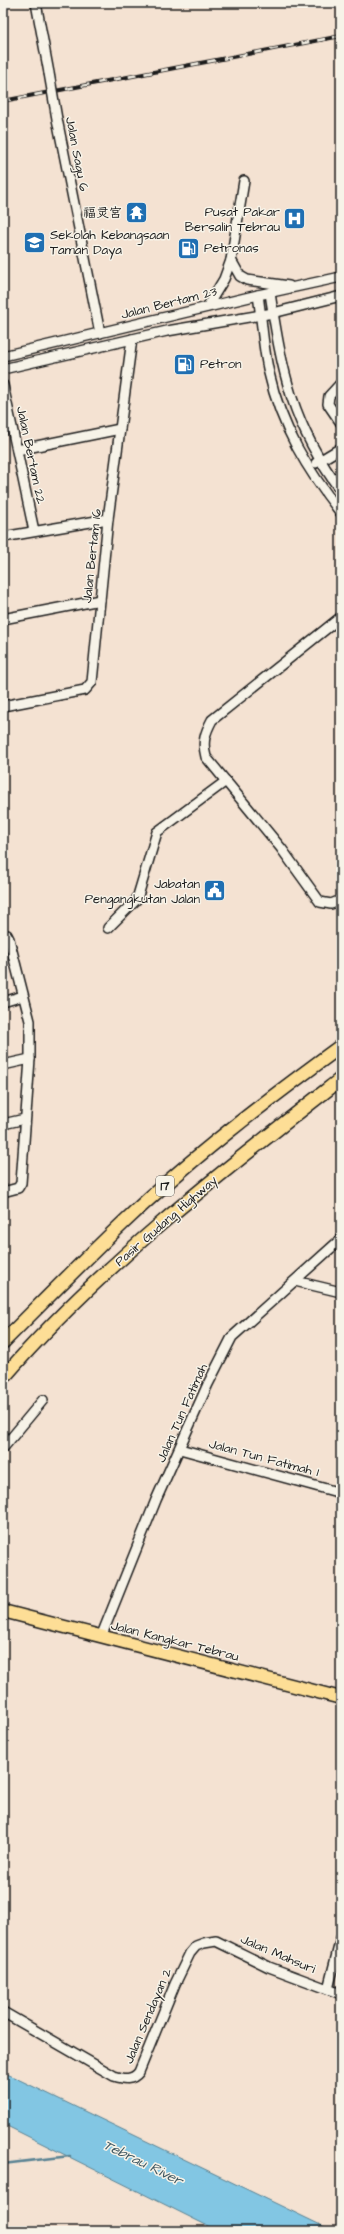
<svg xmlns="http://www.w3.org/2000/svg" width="344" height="2234" font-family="'Architects Daughter','LXGW WenKai TC',sans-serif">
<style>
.water{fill:#82c6e3;stroke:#598293}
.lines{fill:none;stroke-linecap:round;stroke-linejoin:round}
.stream{stroke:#598293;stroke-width:2.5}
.minor-casing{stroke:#1c1c1c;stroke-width:12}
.major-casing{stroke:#1c1c1c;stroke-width:15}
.highway-casing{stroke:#1c1c1c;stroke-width:16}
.minor{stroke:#f7f3e8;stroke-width:9}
.major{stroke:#fdde96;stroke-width:12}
.highway{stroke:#fdde96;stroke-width:13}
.rail-casing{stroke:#1c1c1c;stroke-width:4}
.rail{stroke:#f7f3e8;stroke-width:2.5;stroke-dasharray:8;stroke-linecap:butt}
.minor-bridge-casing{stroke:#1c1c1c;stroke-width:12;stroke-linecap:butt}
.minor-bridge{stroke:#f7f3e8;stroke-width:9}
.labels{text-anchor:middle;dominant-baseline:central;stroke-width:3;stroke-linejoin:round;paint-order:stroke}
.shield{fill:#f7f3e8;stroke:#5e5c59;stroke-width:1}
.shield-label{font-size:12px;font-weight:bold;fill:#1c1c1c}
.street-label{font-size:13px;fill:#1c1c1c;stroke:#f7f3e8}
.poi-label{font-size:13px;fill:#1c1c1c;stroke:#f7f3e8;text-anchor:end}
.water-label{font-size:14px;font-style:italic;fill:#405862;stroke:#f7f3e8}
</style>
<rect width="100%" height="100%" fill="#f4e2d2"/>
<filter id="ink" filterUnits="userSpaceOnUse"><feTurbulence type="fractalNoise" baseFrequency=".025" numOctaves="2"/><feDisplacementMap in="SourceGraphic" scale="8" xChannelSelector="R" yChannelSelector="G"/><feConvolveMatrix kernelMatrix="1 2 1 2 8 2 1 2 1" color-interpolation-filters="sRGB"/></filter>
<g filter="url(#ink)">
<polygon class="water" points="3,2072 333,2231 218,2231 3,2124"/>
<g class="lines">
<polyline class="stream" points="3,2164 70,2156"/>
<defs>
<g id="minor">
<polyline points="36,3 49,73"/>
<polyline points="57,119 100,333"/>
<polyline points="231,260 240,276 247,280 289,286"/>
<path d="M 270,293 C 282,372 292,425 341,491"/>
<path d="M 258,295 C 262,321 263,348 269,373 C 281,427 308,471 341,513"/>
<polyline points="207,307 224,279 231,260 244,181"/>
<polyline points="3,356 258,295 341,277"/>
<polyline points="3,369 167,331 273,313 341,296"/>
<polyline points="341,383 329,396 328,404 341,423"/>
<polyline points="3,385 34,531"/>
<polyline points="17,450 120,429"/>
<polyline points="316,463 341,448"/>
<polyline points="3,537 108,519"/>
<path d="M 341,617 L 212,720 C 205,733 202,742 206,757 L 281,848 L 320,902 L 331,904 L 341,900"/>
<polyline points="3,619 100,600"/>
<polyline points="3,706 85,690 92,682 108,519 132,339"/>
<polyline points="108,928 137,899 157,832 226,781"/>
<polyline points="3,935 7,935 9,939 30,1021 30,1059 21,1183 18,1188 3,1192"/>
<polyline points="3,1002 23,996"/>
<polyline points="3,1065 30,1059"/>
<polyline points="3,1124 25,1119"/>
<polyline points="295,1281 341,1292"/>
<polyline points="3,1448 43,1400"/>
<polyline points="180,1449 341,1493"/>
<polyline points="101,1637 156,1500 208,1384 232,1337 341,1239"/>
<polyline points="328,1989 341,1938"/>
<path d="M 3,2012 L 114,2076 C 124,2079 132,2081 139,2072 L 175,1984 L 190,1953 L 196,1946 L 204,1943 L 216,1941 L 269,1967 L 341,1994"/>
</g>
<polyline id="major" points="3,1611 341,1698"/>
<g id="highway">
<path d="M 3,1342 C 43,1302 83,1261 124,1222 C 191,1158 266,1101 341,1046"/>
<path d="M 3,1378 C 102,1264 223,1171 341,1079"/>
</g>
</defs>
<use href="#minor" class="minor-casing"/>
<use href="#major" class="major-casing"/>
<use href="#highway" class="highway-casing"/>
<use href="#minor" class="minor"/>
<use href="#major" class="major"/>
<use href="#highway" class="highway"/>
<defs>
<polyline id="rail" points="3,101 341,36"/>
</defs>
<use href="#rail" class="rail-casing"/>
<use href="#rail" class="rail"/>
<defs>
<polyline id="minor-bridge" points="49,73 57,119"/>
</defs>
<use href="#minor-bridge" class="minor-bridge-casing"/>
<use href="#minor-bridge" class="minor-bridge"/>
</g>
</g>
<defs>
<symbol id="temple-square" viewBox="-11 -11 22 22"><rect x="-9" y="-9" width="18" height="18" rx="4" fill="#1f6fb2" stroke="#f7f3e8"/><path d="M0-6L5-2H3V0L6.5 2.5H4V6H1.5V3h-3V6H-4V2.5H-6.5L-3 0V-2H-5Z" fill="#fff"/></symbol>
<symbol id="hospital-square" viewBox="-11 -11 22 22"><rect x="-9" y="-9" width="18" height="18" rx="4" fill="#1f6fb2" stroke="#f7f3e8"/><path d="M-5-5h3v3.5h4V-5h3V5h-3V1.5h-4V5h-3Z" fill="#fff"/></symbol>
<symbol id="school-square" viewBox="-11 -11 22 22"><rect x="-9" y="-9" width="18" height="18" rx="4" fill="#1f6fb2" stroke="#f7f3e8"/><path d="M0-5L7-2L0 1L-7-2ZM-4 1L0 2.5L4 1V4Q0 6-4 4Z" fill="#fff"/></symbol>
<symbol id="fuel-square" viewBox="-11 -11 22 22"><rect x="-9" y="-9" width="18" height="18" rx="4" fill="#1f6fb2" stroke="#f7f3e8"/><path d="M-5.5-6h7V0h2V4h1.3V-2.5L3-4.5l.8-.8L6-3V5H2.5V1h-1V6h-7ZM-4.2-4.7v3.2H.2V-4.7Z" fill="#fff"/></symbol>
<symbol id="civic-square" viewBox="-11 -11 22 22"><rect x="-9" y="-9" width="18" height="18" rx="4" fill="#1f6fb2" stroke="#f7f3e8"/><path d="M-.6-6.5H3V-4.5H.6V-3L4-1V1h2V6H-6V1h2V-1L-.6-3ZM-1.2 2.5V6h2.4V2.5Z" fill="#fff"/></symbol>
</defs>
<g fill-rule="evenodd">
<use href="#temple-square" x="124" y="200" width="25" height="25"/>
<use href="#hospital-square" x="282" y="206" width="25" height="25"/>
<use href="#school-square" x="22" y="230" width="25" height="25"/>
<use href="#fuel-square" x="176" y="236" width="25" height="25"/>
<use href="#fuel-square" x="172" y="352" width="25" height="25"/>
<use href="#civic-square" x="202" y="878" width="25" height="25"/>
</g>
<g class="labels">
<rect class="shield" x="156" y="1176" width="18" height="20" rx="3"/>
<g class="shield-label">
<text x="165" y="1186">17</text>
</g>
<g class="street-label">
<text transform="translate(77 154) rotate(79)">Jalan Sagu 6</text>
<text transform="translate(169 303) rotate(-14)">Jalan Bertam 23</text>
<text transform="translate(31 455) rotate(78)">Jalan Bertam 22</text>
<text transform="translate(92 556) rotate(-84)">Jalan Bertam 16</text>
<text transform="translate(166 1221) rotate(-41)">Pasir Gudang Highway</text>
<text transform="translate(182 1413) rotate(-66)">Jalan Tun Fatimah</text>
<text transform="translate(264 1458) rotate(15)">Jalan Tun Fatimah 1</text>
<text transform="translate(175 1641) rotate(14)">Jalan Kangkar Tebrau</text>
<text transform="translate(278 1954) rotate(23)">Jalan Mahsuri</text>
<text transform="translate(148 2016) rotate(-67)">Jalan Sendayan 2</text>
</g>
<g class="poi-label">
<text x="280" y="212">Pusat Pakar<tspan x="280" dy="15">Bersalin Tebrau</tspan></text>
<text x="122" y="213">福灵宫</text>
<text x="50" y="235" text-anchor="start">Sekolah Kebangsaan<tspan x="50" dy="15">Taman Daya</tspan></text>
<text x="204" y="248" text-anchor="start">Petronas</text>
<text x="200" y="364" text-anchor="start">Petron</text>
<text x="200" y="884">Jabatan<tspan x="200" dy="15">Pengangkutan Jalan</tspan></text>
</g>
<g class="water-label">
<text transform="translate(143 2163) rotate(26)">Tebrau River</text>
</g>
</g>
<rect width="344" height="2234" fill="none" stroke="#f7f3e8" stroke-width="16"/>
<rect x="8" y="8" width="328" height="2218" fill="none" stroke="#1c1c1c" stroke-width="1.5" filter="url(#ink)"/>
</svg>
